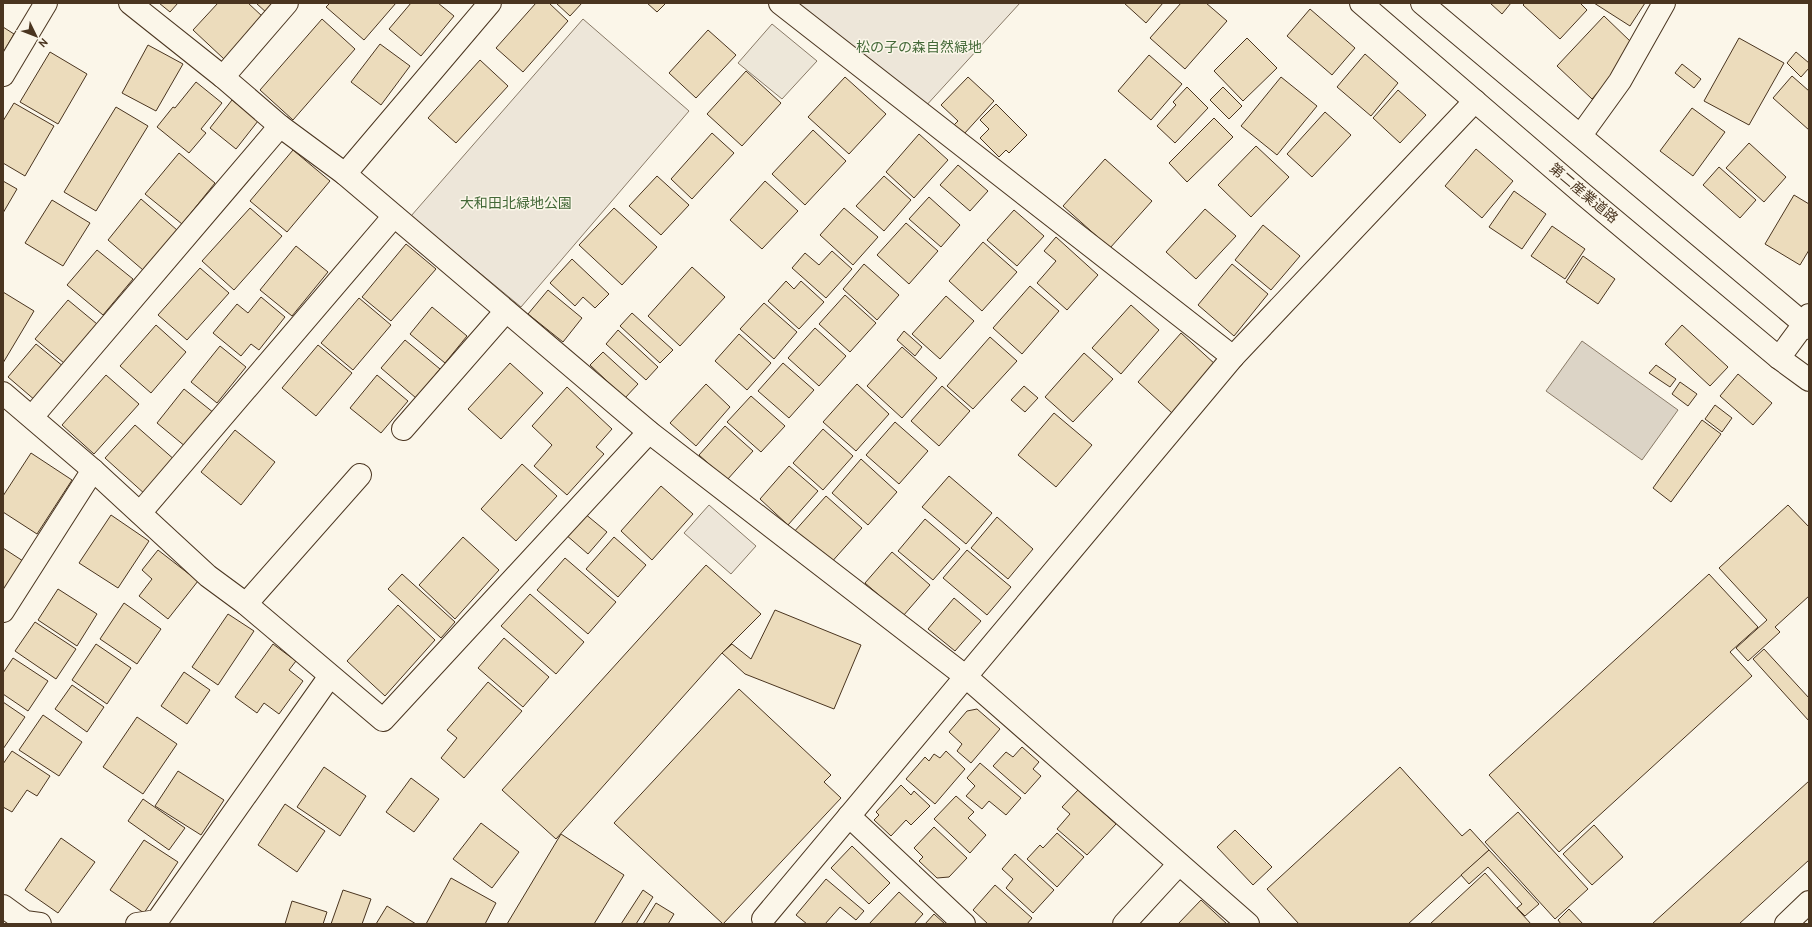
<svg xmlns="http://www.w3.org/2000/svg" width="1812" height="927" font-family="Overpass,'Noto Sans JP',sans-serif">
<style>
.green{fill:#ede6d9;stroke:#887966}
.parking{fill:#ede7d9;stroke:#887966}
.water{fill:#dcd4c6;stroke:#887966}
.building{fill:#ecdcbc;stroke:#4a3520}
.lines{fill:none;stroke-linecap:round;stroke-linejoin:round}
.minor-casing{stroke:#4a3520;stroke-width:24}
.major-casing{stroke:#4a3520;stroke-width:24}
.minor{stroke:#fbf6e9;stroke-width:22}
.major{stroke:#fbf6e9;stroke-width:22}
.labels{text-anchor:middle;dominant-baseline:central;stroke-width:3;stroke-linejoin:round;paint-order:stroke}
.park-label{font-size:14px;fill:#436837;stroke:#fbf6e9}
.street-label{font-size:14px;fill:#4a3520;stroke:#fbf6e9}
</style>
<rect width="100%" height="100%" fill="#fbf6e9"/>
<g class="green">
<polygon points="792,3 1020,3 924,108"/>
<polygon points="583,19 689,111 521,307 411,216"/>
<polygon points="709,505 756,546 731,574 684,533"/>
</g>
<polygon class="parking" points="772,24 817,61 782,99 738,63"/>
<polygon class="water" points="1582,341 1678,410 1642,460 1546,391"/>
<g class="building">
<polygon points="159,3 178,3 170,12"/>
<polygon points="218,3 248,3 263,17 224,59 193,30"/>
<polygon points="256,3 278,3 268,14"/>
<polygon points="330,3 396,3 364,40 326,7"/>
<polygon points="411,3 438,3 454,16 421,56 389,29"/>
<polygon points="536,3 549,3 568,21 523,72 496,48"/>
<polygon points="556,3 582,3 570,16"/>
<polygon points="647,3 666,3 657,12"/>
<polygon points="1124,3 1163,3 1146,23"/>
<polygon points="1181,3 1206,3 1227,21 1185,69 1150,38"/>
<polygon points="1490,3 1511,3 1502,14"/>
<polygon points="1525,3 1580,3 1587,10 1560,39 1523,5"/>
<polygon points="1594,3 1645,3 1630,26"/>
<polygon points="1310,9 1355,48 1332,75 1287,36"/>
<polygon points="1604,16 1631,42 1622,65 1592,99 1557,66"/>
<polygon points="322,19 355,49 293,120 260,90"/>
<polygon points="3,27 14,34 3,53"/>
<polygon points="708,30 736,55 696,98 669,73"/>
<polygon points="1247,38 1277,68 1243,101 1214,71"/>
<polygon points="1739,38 1784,63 1749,125 1704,101"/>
<polygon points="380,44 410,66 381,105 351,82"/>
<polygon points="148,45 183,64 156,111 122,93"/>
<polygon points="50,52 87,74 58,124 20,102"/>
<polygon points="1796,52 1809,63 1809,68 1801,77 1787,63"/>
<polygon points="1365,54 1398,83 1371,116 1337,87"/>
<polygon points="1149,55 1182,84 1151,120 1118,91"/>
<polygon points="480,60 508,86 456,143 428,118"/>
<polygon points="1682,64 1701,79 1694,88 1675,73"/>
<polygon points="746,71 781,103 742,146 707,114"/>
<polygon points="1792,76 1809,91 1809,130 1773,98"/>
<polygon points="845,77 886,114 849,154 808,117"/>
<polygon points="968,77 994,101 964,134 954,125 958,121 941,105"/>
<polygon points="1281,77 1317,106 1277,155 1241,126"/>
<polygon points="196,82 222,103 201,129 206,133 189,153 157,127 173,107 175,108"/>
<polygon points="1187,87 1208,108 1175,143 1157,126 1176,105 1173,102"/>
<polygon points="1223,87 1242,106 1229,119 1210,100"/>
<polygon points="1398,90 1426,115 1400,143 1373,118"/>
<polygon points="232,100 258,121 236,149 210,128"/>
<polygon points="14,103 54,126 25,176 3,163 3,121"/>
<polygon points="996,104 1027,135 1009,153 1006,150 999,157 980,138 989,129 980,120"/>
<polygon points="116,107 148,126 96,211 64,192"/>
<polygon points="1692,108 1725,132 1693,176 1660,151"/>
<polygon points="1325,112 1351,135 1312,177 1287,154"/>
<polygon points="1214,118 1233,137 1187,182 1169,163"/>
<polygon points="813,130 846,161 805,205 772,174"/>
<polygon points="712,133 734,153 692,199 671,179"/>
<polygon points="919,134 948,160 914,198 886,172"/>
<polygon points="1749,143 1786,177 1764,202 1726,168"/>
<polygon points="1256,146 1289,177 1251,217 1218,185"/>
<polygon points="1476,149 1513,181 1482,218 1445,186"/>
<polygon points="293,150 330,181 287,232 250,201"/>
<polygon points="179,153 215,183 182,224 145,194"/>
<polygon points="1105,159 1152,201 1110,248 1063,206"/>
<polygon points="958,165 988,191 970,211 940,185"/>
<polygon points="1719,167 1756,200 1740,218 1703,185"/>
<polygon points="657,176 689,205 661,235 629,206"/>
<polygon points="884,176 911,200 884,231 856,206"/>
<polygon points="3,181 17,189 3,213"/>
<polygon points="765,181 798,211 762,249 730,220"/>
<polygon points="1514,191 1546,214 1522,249 1489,227"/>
<polygon points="1794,195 1809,204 1809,250 1800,265 1765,244"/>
<polygon points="929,197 960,225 941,247 909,219"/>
<polygon points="141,199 177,230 143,270 108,240"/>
<polygon points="52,200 90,223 63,266 25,243"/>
<polygon points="250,208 282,236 234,290 202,261"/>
<polygon points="614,208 657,247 622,285 579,245"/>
<polygon points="844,208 878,237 853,265 820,235"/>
<polygon points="1205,209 1236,236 1196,279 1166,252"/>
<polygon points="1014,210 1044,236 1017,266 987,240"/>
<polygon points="906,223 938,251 909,284 877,255"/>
<polygon points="1263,225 1300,256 1271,290 1235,260"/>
<polygon points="1552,226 1585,249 1565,279 1531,256"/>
<polygon points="1056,237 1098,275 1067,310 1037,283 1056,261 1044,251"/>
<polygon points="983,242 1017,272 982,311 949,281"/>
<polygon points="406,244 436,269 391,321 362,297"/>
<polygon points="296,246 328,272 292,316 260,290"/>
<polygon points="97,250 133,279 103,315 67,285"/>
<polygon points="832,251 852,269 826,298 792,268 805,253 819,265"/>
<polygon points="1583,256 1615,279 1598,304 1566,282"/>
<polygon points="572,259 609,294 595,308 583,297 575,306 550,283"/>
<polygon points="864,264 899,295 877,320 843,289"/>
<polygon points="1232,264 1268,294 1234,336 1198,305"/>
<polygon points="692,267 725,297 680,346 648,316"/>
<polygon points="200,268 229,293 187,340 158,315"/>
<polygon points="786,281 794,289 801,281 824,302 799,329 768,301"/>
<polygon points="1030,286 1059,311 1022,354 993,328"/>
<polygon points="548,290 582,318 563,342 528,314"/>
<polygon points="3,292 34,311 3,363"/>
<polygon points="845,295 876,323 850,352 819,324"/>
<polygon points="946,296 974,321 940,359 912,334"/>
<polygon points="261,297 285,317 259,350 251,344 241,356 213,333 237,304 248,313"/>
<polygon points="359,298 391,325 353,370 321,343"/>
<polygon points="68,300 97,324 64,363 35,339"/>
<polygon points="764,303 797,332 774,359 740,329"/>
<polygon points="1131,305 1159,330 1121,374 1092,348"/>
<polygon points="432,307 467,336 445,363 410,334"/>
<polygon points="632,313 673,350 660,363 620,326"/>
<polygon points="156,325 186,352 151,393 120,366"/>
<polygon points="1682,325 1728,367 1710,386 1665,344"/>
<polygon points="815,328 846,356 819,386 788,358"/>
<polygon points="618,330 658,367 646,380 606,344"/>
<polygon points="904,331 922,347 915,356 897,340"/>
<polygon points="1181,333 1216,365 1172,413 1138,382"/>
<polygon points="739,334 771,363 747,390 715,361"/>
<polygon points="990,337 1017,361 973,409 947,386"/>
<polygon points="405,340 440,369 416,398 381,368"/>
<polygon points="36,344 64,367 36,401 8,377"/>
<polygon points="318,345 352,373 316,416 282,388"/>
<polygon points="220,346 246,367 217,403 191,382"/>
<polygon points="902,347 937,378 902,418 867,386"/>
<polygon points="603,352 638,384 625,398 590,365"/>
<polygon points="1084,353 1113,379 1073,422 1045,397"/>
<polygon points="510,363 543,393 501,439 468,409"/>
<polygon points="783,363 814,390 789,418 758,391"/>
<polygon points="1656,365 1676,379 1670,387 1649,373"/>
<polygon points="1738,374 1772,403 1753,425 1720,396"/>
<polygon points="106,375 139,404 94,454 62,425"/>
<polygon points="377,375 408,401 381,433 350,408"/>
<polygon points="1680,382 1697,394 1688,406 1672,394"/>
<polygon points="706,384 730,407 696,446 670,423"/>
<polygon points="857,384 889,414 856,451 823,422"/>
<polygon points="942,386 970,411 939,446 911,421"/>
<polygon points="1024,386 1038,398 1025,412 1011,400"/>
<polygon points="567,387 612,429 596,447 604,454 567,495 534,466 552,445 532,426"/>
<polygon points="184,389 214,413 186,447 157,423"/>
<polygon points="751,396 785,426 761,452 727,422"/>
<polygon points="1715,405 1732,418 1722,432 1705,419"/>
<polygon points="1054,413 1092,445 1056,487 1018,455"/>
<polygon points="1702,420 1721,434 1671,502 1653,488"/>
<polygon points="895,422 928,451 899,484 866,455"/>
<polygon points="135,425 176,461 146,495 105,458"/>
<polygon points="725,426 753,451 727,480 699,455"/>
<polygon points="823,429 853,456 823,490 793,463"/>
<polygon points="235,430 275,462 241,505 201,472"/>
<polygon points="31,453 72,480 37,534 3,512 3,496"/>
<polygon points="861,459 897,492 868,525 832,493"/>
<polygon points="522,464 557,496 516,541 481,509"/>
<polygon points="789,466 818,491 788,525 760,499"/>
<polygon points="949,476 992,513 966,544 922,507"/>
<polygon points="661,486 693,514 652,560 621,531"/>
<polygon points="826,496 862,528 829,565 793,533"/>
<polygon points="1788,505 1809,527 1809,596 1775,627 1780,632 1748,661 1736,648 1767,620 1719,568"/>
<polygon points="584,513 607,532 588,554 565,534"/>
<polygon points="111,515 149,541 118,588 79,563"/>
<polygon points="997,517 1033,549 1008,579 971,548"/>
<polygon points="925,519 960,549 933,580 898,551"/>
<polygon points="463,537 499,570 455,619 419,585"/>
<polygon points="614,537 646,565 618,597 586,569"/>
<polygon points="3,548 23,561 3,592"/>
<polygon points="158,550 198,581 168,619 139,596 152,579 142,570"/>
<polygon points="967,550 1011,587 987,615 943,578"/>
<polygon points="892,552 930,585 903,616 865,583"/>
<polygon points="565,558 616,602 588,634 537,590"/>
<polygon points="706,565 761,614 722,653 556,839 502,790"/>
<polygon points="402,574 455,622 441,638 388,589"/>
<polygon points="1709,574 1758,627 1730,652 1752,676 1559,852 1489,775"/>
<polygon points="58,589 97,614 77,646 38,620"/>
<polygon points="530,594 584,642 556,674 501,626"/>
<polygon points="954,598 981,621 955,651 928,629"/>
<polygon points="124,603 161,629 137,664 100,639"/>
<polygon points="398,605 435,640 385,696 347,661"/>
<polygon points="775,610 861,645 834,709 745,674 722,653 732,644 751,659"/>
<polygon points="228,614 254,631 218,685 192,667"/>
<polygon points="35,622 76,649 56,679 15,651"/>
<polygon points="504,638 549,677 523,707 478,668"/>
<polygon points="96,644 131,668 107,704 72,680"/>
<polygon points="273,644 296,661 289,670 303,681 279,714 264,703 257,713 235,697"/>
<polygon points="1764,649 1809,698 1809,721 1753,659"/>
<polygon points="13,658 48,681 28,711 3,694 3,673"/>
<polygon points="184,672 210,690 187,724 161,706"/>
<polygon points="488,682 522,711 464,778 441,758 457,738 447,730"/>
<polygon points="72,685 104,707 87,732 55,709"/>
<polygon points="739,689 831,775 824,782 841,798 723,924 614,823"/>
<polygon points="3,702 25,717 3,749"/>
<polygon points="977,709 1000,729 971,763 957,751 962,744 949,732 967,711"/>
<polygon points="43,715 82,742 59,776 19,750"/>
<polygon points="137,717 177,744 143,794 103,767"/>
<polygon points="1022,747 1039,762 1033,769 1041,776 1025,794 993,766 1006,752 1013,757"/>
<polygon points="12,751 50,776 37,796 27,790 12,812 3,807 3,764"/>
<polygon points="946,751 965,769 935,804 906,779 925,757 929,761 934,754 940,758"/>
<polygon points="980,763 1021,798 1006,815 989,801 982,809 966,796 975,786 967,778"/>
<polygon points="324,767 366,796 340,836 297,807"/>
<polygon points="1400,767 1462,836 1470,829 1489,850 1408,924 1299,924 1267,889"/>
<polygon points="178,771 224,800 201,835 155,806"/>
<polygon points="411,778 439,799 414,832 386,812"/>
<polygon points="1809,781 1809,860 1739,924 1652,924"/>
<polygon points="901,785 911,795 914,791 930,806 911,825 906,820 891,836 874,820 879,815 876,812"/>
<polygon points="1078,790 1116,824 1087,855 1057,829 1070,814 1062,807"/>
<polygon points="956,796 974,812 968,818 986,835 970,853 934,819"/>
<polygon points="143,799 185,828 169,850 128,821"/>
<polygon points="285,804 325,831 297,872 258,845"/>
<polygon points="1518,812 1588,889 1555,919 1485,842"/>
<polygon points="481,823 519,852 492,888 453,859"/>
<polygon points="1594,825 1623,857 1592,885 1563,854"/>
<polygon points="934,827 967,858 949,877 937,878 919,861 923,857 914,848"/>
<polygon points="1235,830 1272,867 1253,885 1217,847"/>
<polygon points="1057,833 1084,857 1057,887 1027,859 1040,845 1043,848"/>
<polygon points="561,834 624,875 594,924 507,924"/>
<polygon points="61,838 95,862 58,913 25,890"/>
<polygon points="144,840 178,862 144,913 110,890"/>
<polygon points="852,846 890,883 869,904 831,868"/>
<polygon points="1489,850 1539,904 1525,916 1517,908 1522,904 1488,867 1469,884 1461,875"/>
<polygon points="1015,854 1054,890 1033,913 1006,888 1013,879 1002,869"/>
<polygon points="1485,873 1531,924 1430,924"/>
<polygon points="451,878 496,903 485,924 426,924"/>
<polygon points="826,879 864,911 856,920 840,907 825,924 807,924 796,915"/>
<polygon points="995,885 1032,918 1027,924 988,924 973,910"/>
<polygon points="343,890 371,899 362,924 331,924"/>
<polygon points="643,890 653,897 636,924 621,924"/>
<polygon points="899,892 923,914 914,924 869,924"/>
<polygon points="1201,900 1227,924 1178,924"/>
<polygon points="292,901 327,912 323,924 285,924"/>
<polygon points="656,903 674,914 668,924 643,924"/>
<polygon points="387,906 416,924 376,924"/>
<polygon points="1569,909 1583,924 1561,924 1558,920"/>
<polygon points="934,914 945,924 925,924"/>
</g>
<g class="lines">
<defs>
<g id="minor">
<polyline points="130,3 223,77 280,126 345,174 649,432 965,676 1248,924"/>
<polyline points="780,3 1233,357"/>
<polyline points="3,75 46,3"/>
<polyline points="223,77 287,3"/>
<polyline points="1581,135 1620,81 1664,3"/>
<polyline points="345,174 490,3"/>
<polyline points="1779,358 1804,324 1809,315"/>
<polyline points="3,393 93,470 208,576 246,604 383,720 649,432"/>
<polyline points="32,417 280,126"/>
<polyline points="403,429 506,311"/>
<polyline points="140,513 394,216"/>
<polyline points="246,604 360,475"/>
<polyline points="3,611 93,470"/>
<polyline points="849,816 964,924"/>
<polyline points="3,906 25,922 40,924"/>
<polyline points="763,919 1233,357 1475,101"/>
<polyline points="137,924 157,921 330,676"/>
<polyline points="1124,924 1179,864"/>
<polyline points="1786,924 1809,902"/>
</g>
<g id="major">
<polyline points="1361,3 1583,194 1779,358 1809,380"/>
<polyline points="1422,3 1809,328"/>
</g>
</defs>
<use href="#minor" class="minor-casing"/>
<use href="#major" class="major-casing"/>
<use href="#minor" class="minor"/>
<use href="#major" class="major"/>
</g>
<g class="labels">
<g class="park-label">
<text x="919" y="48">松の子の森自然緑地</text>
<text x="516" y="204">大和田北緑地公園</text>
</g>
<g class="street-label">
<text transform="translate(1583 194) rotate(40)">第二産業道路</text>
</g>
</g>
<rect width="1812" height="927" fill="none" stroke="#4a3520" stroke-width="8"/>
<g transform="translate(36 36) rotate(133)" stroke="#fbf6e9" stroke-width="3" paint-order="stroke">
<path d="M0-3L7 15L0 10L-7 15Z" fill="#4a3520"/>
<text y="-6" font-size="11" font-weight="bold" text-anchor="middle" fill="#4a3520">N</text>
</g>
</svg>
